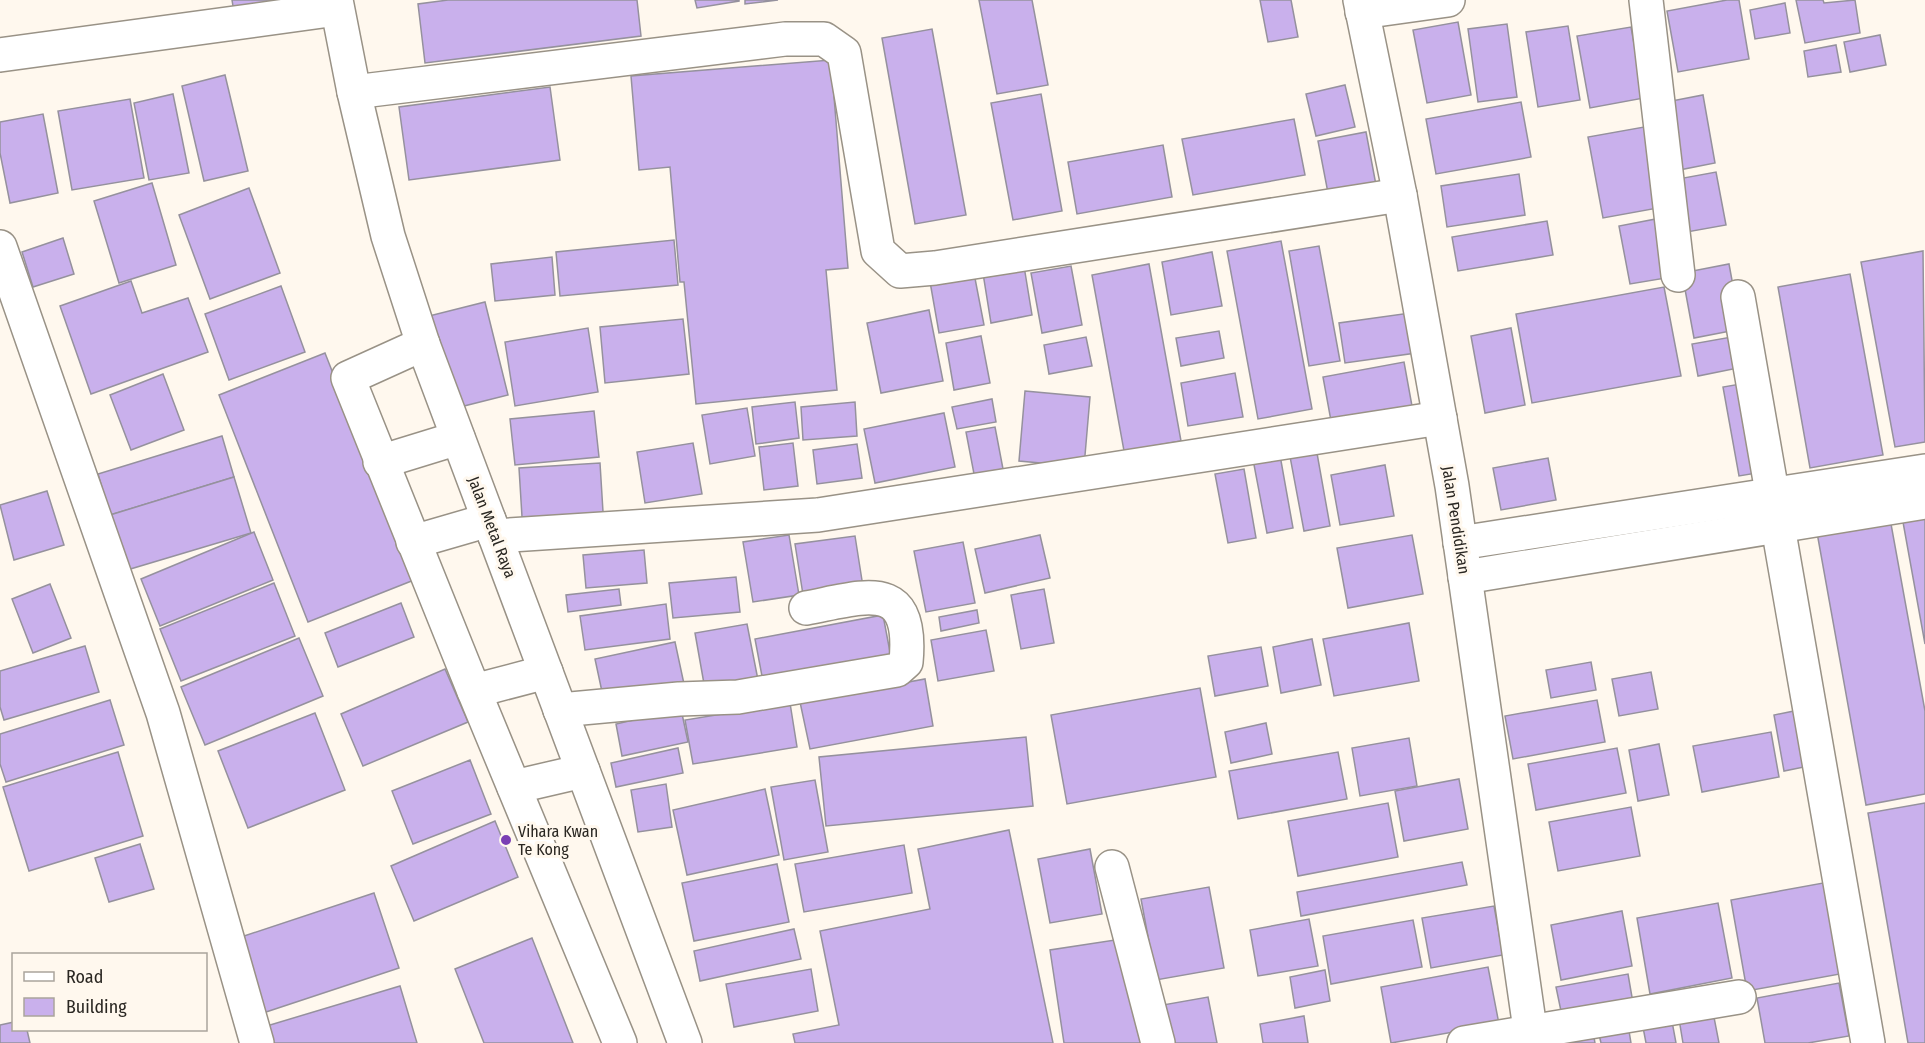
<svg xmlns="http://www.w3.org/2000/svg" width="1925" height="1043" font-family="'Fira Sans Condensed',sans-serif">
<style>
.building{fill:#c9b0ec;stroke:#95919d;stroke-width:1.5}
.lines{fill:none;stroke-linecap:round;stroke-linejoin:round}
.minor-casing{stroke:#999286;stroke-width:36}
.minor{stroke:#fff;stroke-width:33}
.poi-dot{fill:#7a3fb4;stroke:#fff8ee;stroke-width:2}
.labels{text-anchor:middle;dominant-baseline:central;stroke-width:6;stroke-linejoin:round;paint-order:stroke}
.street-label{font-size:16px;fill:#2a2722;stroke:#fff8ee}
.poi-label{font-size:16px;fill:#2a2722;stroke:#fff8ee;text-anchor:start}
</style>
<rect width="100%" height="100%" fill="#fff8ee"/>
<g class="building">
<polygon points="232,0 296,0 234,12"/>
<polygon points="448,0 637,0 641,36 425,63 418,4"/>
<polygon points="695,0 739,0 739,1 697,8"/>
<polygon points="745,0 778,0 745,4"/>
<polygon points="979,0 1032,0 1048,85 997,94"/>
<polygon points="1260,0 1291,0 1298,37 1268,42"/>
<polygon points="1727,0 1739,0 1749,59 1678,72 1667,11"/>
<polygon points="1796,0 1823,0 1824,3 1855,0 1860,33 1805,43"/>
<polygon points="1785,3 1790,33 1755,39 1750,10"/>
<polygon points="1458,22 1471,95 1427,103 1413,30"/>
<polygon points="1507,24 1517,97 1478,102 1468,29"/>
<polygon points="1568,26 1580,100 1538,107 1526,32"/>
<polygon points="1631,27 1644,98 1590,108 1577,36"/>
<polygon points="932,29 966,215 915,224 882,38"/>
<polygon points="1880,35 1886,65 1850,72 1844,42"/>
<polygon points="1836,45 1841,72 1808,77 1804,51"/>
<polygon points="831,60 848,268 826,270 837,390 696,404 684,282 680,282 670,167 639,170 631,76"/>
<polygon points="225,75 248,171 204,181 182,86"/>
<polygon points="1345,85 1355,127 1316,136 1306,94"/>
<polygon points="550,87 560,160 409,180 399,107"/>
<polygon points="173,94 189,173 149,180 134,103"/>
<polygon points="1041,94 1062,211 1013,220 991,103"/>
<polygon points="1703,95 1715,163 1674,171 1661,103"/>
<polygon points="130,99 144,178 72,190 58,111"/>
<polygon points="1521,102 1531,157 1436,174 1426,119"/>
<polygon points="43,114 58,193 10,203 0,153 0,122"/>
<polygon points="1294,119 1305,175 1193,195 1182,139"/>
<polygon points="1644,127 1658,208 1603,218 1588,137"/>
<polygon points="1366,132 1376,185 1328,193 1318,141"/>
<polygon points="1163,145 1172,197 1077,214 1068,162"/>
<polygon points="1716,172 1726,225 1687,232 1678,179"/>
<polygon points="1519,174 1525,215 1447,227 1441,186"/>
<polygon points="152,183 176,265 119,283 94,201"/>
<polygon points="249,188 280,273 210,299 179,215"/>
<polygon points="1661,218 1672,277 1630,284 1619,226"/>
<polygon points="1547,221 1553,255 1458,271 1452,237"/>
<polygon points="63,238 74,274 33,287 22,252"/>
<polygon points="674,240 678,285 560,296 556,252"/>
<polygon points="1281,241 1312,409 1258,419 1227,251"/>
<polygon points="1319,246 1340,361 1309,366 1289,251"/>
<polygon points="1923,251 1925,442 1895,447 1861,262"/>
<polygon points="1212,252 1222,306 1171,315 1162,262"/>
<polygon points="552,257 555,295 495,301 491,264"/>
<polygon points="1023,260 1032,315 991,323 982,267"/>
<polygon points="1149,264 1181,441 1124,451 1092,275"/>
<polygon points="1729,264 1741,329 1694,338 1682,273"/>
<polygon points="1071,266 1082,325 1042,333 1031,273"/>
<polygon points="973,268 984,325 939,333 929,276"/>
<polygon points="1850,274 1883,455 1810,468 1778,287"/>
<polygon points="131,281 142,313 188,298 208,352 91,394 60,306"/>
<polygon points="281,286 305,352 229,380 205,314"/>
<polygon points="1664,287 1681,376 1532,403 1516,314"/>
<polygon points="485,302 508,395 452,409 429,316"/>
<polygon points="929,310 943,381 881,393 867,323"/>
<polygon points="1410,313 1416,353 1345,363 1339,323"/>
<polygon points="683,319 689,374 605,383 600,327"/>
<polygon points="588,328 598,392 515,406 505,342"/>
<polygon points="1511,328 1525,405 1485,413 1471,336"/>
<polygon points="1219,331 1224,358 1181,366 1176,338"/>
<polygon points="981,336 990,383 954,390 946,343"/>
<polygon points="1737,336 1743,367 1698,376 1692,344"/>
<polygon points="1086,337 1092,366 1049,374 1044,345"/>
<polygon points="325,353 414,580 308,622 219,395"/>
<polygon points="1404,362 1412,406 1331,421 1323,377"/>
<polygon points="1235,373 1243,417 1188,426 1181,383"/>
<polygon points="163,374 184,430 131,450 110,395"/>
<polygon points="1746,383 1763,472 1739,476 1723,387"/>
<polygon points="1025,391 1090,397 1084,467 1019,461"/>
<polygon points="992,399 996,422 957,429 952,407"/>
<polygon points="795,402 799,438 756,444 752,407"/>
<polygon points="855,402 857,436 803,440 801,407"/>
<polygon points="747,408 755,456 710,464 702,415"/>
<polygon points="594,411 599,457 515,465 510,419"/>
<polygon points="944,413 955,467 875,483 864,429"/>
<polygon points="995,427 1003,469 974,474 966,432"/>
<polygon points="222,436 234,477 110,515 98,474"/>
<polygon points="1315,442 1330,526 1304,531 1288,446"/>
<polygon points="693,443 702,494 645,503 637,452"/>
<polygon points="793,443 798,486 764,490 759,447"/>
<polygon points="857,444 862,478 817,484 813,450"/>
<polygon points="1278,444 1293,528 1267,533 1251,449"/>
<polygon points="1548,458 1556,500 1501,510 1493,468"/>
<polygon points="600,463 604,528 523,533 519,468"/>
<polygon points="1385,465 1394,516 1340,525 1331,475"/>
<polygon points="1244,469 1256,538 1228,543 1215,474"/>
<polygon points="234,477 251,533 127,570 110,515"/>
<polygon points="47,491 64,545 14,560 0,505"/>
<polygon points="1925,506 1925,644 1901,511"/>
<polygon points="1889,513 1925,711 1925,794 1866,805 1816,527"/>
<polygon points="254,532 273,580 160,626 141,579"/>
<polygon points="789,535 799,595 753,602 743,542"/>
<polygon points="1040,535 1050,578 985,593 975,549"/>
<polygon points="1412,535 1423,594 1348,608 1337,548"/>
<polygon points="855,536 864,593 804,601 795,544"/>
<polygon points="963,542 975,603 926,612 914,551"/>
<polygon points="644,550 647,583 586,588 583,555"/>
<polygon points="736,577 740,612 673,618 669,583"/>
<polygon points="274,583 295,636 181,681 160,629"/>
<polygon points="50,584 71,638 33,653 12,599"/>
<polygon points="619,589 621,605 568,612 566,595"/>
<polygon points="1044,589 1054,643 1021,649 1011,595"/>
<polygon points="401,603 414,637 338,667 325,633"/>
<polygon points="666,604 670,639 585,650 580,616"/>
<polygon points="977,610 979,623 941,631 939,617"/>
<polygon points="883,615 893,668 765,692 755,639"/>
<polygon points="1409,623 1419,681 1334,696 1323,639"/>
<polygon points="747,624 759,685 706,695 695,633"/>
<polygon points="986,630 994,671 938,681 931,640"/>
<polygon points="299,638 323,696 205,745 181,687"/>
<polygon points="1312,639 1321,685 1281,693 1273,647"/>
<polygon points="675,642 684,684 604,701 595,659"/>
<polygon points="85,646 99,692 4,720 0,707 0,671"/>
<polygon points="1261,647 1268,686 1215,696 1208,656"/>
<polygon points="1591,662 1596,690 1551,698 1546,670"/>
<polygon points="445,669 468,722 363,766 341,714"/>
<polygon points="1651,672 1658,709 1619,716 1612,679"/>
<polygon points="925,679 933,726 810,749 800,702"/>
<polygon points="1200,688 1216,777 1067,804 1051,715"/>
<polygon points="110,700 124,745 6,782 0,764 0,734"/>
<polygon points="1597,700 1605,742 1513,759 1505,716"/>
<polygon points="790,703 797,747 693,764 685,720"/>
<polygon points="681,709 688,742 622,756 616,724"/>
<polygon points="1799,710 1809,766 1784,771 1774,715"/>
<polygon points="315,713 345,790 248,828 218,751"/>
<polygon points="1266,723 1272,754 1231,763 1225,732"/>
<polygon points="1771,732 1779,777 1702,792 1693,746"/>
<polygon points="1026,737 1033,806 826,826 819,757"/>
<polygon points="1409,738 1417,786 1360,796 1352,748"/>
<polygon points="1659,744 1669,795 1638,801 1629,750"/>
<polygon points="678,748 683,773 616,787 611,763"/>
<polygon points="1617,748 1626,793 1536,810 1528,764"/>
<polygon points="118,752 143,836 29,871 3,787"/>
<polygon points="1338,752 1347,799 1238,819 1229,771"/>
<polygon points="470,760 491,814 413,844 392,791"/>
<polygon points="1459,779 1468,829 1404,841 1395,791"/>
<polygon points="815,780 828,852 784,860 771,787"/>
<polygon points="666,784 672,827 638,832 631,790"/>
<polygon points="765,789 779,855 687,875 673,810"/>
<polygon points="1388,803 1398,857 1298,876 1288,821"/>
<polygon points="1925,803 1925,1043 1908,1043 1868,813"/>
<polygon points="1631,807 1640,856 1558,871 1549,822"/>
<polygon points="495,821 518,877 414,921 391,866"/>
<polygon points="1009,830 1053,1043 795,1043 793,1034 839,1025 820,931 930,909 918,849"/>
<polygon points="140,844 154,889 109,902 95,858"/>
<polygon points="904,845 912,893 804,912 795,864"/>
<polygon points="1090,849 1102,914 1050,923 1038,859"/>
<polygon points="1462,862 1467,885 1301,916 1297,892"/>
<polygon points="777,864 789,922 694,941 682,883"/>
<polygon points="1834,881 1851,972 1747,991 1731,900"/>
<polygon points="1209,887 1224,968 1156,980 1141,899"/>
<polygon points="374,893 399,968 263,1013 238,938"/>
<polygon points="1718,903 1732,978 1650,994 1637,918"/>
<polygon points="1494,906 1503,955 1431,968 1422,918"/>
<polygon points="1622,911 1632,966 1561,980 1551,925"/>
<polygon points="1309,919 1318,966 1258,976 1250,930"/>
<polygon points="1413,920 1422,967 1331,984 1323,936"/>
<polygon points="794,929 801,959 700,981 694,951"/>
<polygon points="532,938 573,1043 484,1043 455,969"/>
<polygon points="1128,938 1144,1043 1064,1043 1050,950"/>
<polygon points="1488,967 1499,1024 1391,1043 1381,987"/>
<polygon points="811,969 818,1011 734,1027 726,984"/>
<polygon points="1325,970 1330,1001 1295,1008 1290,977"/>
<polygon points="1628,974 1633,1003 1562,1016 1556,987"/>
<polygon points="1839,983 1849,1036 1808,1043 1765,1043 1757,998"/>
<polygon points="400,986 417,1043 265,1043 260,1028"/>
<polygon points="1208,997 1217,1043 1163,1043 1157,1006"/>
<polygon points="1712,1007 1719,1043 1683,1043 1678,1013"/>
<polygon points="1304,1016 1308,1043 1263,1043 1260,1024"/>
<polygon points="1671,1016 1676,1043 1646,1043 1642,1022"/>
<polygon points="14,1022 14,1030 27,1030 30,1043 0,1043 0,1025"/>
<polygon points="1628,1025 1631,1043 1601,1043 1598,1030"/>
<polygon points="1592,1027 1595,1043 1552,1043"/>
</g>
<g class="lines">
<defs>
<g id="minor">
<polyline points="336,0 354,92 388,236 423,344 685,1043"/>
<polyline points="1360,0 1400,195 1452,486 1532,1043"/>
<polyline points="1646,0 1678,275"/>
<polyline points="1362,12 1448,0"/>
<polyline points="0,55 337,9"/>
<polyline points="354,92 785,39 824,39 844,53 878,251 900,271 935,268 1400,195"/>
<polyline points="0,247 163,713 257,1043"/>
<polyline points="1738,297 1868,1043"/>
<polyline points="423,344 348,378 474,691 620,1043"/>
<polyline points="380,462 458,438"/>
<polyline points="495,536 818,515 1440,418"/>
<polyline points="413,542 489,520"/>
<polyline points="1460,543 1925,471"/>
<polyline points="1465,577 1925,502"/>
<polyline points="474,691 546,672"/>
<path d="M 560,710 L 679,699 L 738,697 L 897,670 L 906,662 C 914,577 865,597 806,608"/>
<polyline points="514,787 583,771"/>
<polyline points="1112,867 1158,1043"/>
<polyline points="1464,1043 1739,997"/>
</g>
</defs>
<use href="#minor" class="minor-casing"/>
<use href="#minor" class="minor"/>
</g>
<circle class="poi-dot" cx="506" cy="840" r="6"/>
<g class="labels">
<g class="street-label">
<text transform="translate(1456 520) rotate(81)">Jalan Pendidikan</text>
<text transform="translate(492 527) rotate(69)">Jalan Metal Raya</text>
</g>
<g class="poi-label">
<text x="518" y="831">Vihara Kwan<tspan x="518" dy="18">Te Kong</tspan></text>
</g>
</g>
<rect x="12" y="953" width="195" height="78" fill="#fff8ee" stroke="#aaa49c" stroke-width="1.5"/>
<rect x="24" y="972" width="30" height="9" fill="#ffffff" stroke="#aaa49c" stroke-width="1.5"/>
<text x="66" y="983" font-size="18" fill="#2a2722">Road</text>
<rect x="24" y="998" width="30" height="18" fill="#c9b0ec" stroke="#aaa49c" stroke-width="1.5"/>
<text x="66" y="1013" font-size="18" fill="#2a2722">Building</text>
</svg>
